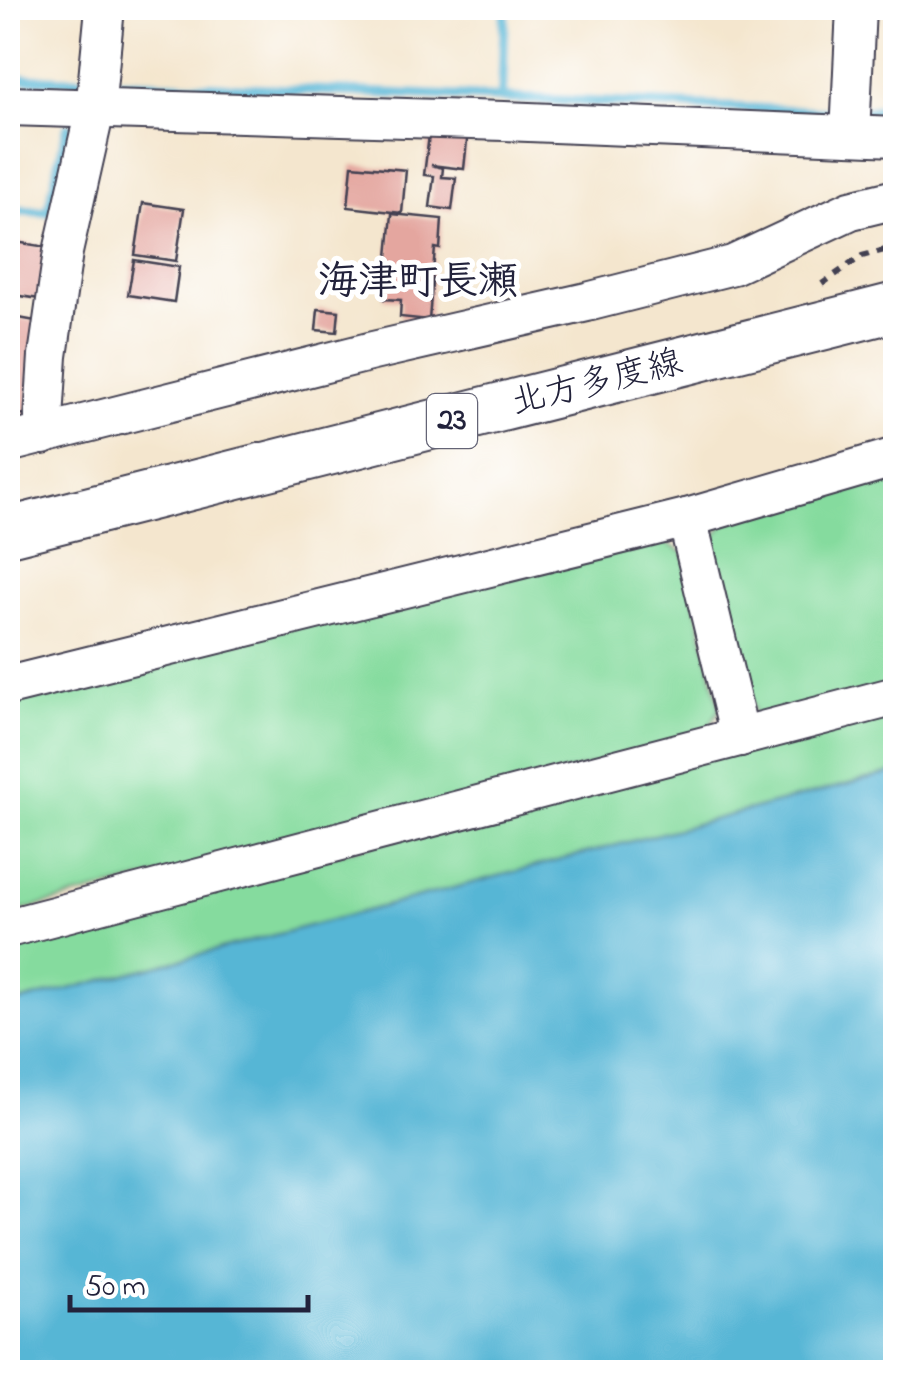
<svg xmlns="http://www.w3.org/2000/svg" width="903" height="1380" font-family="'Indie Flower','Klee One',sans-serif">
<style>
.green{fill:#85db9e;stroke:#547e6c;stroke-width:2.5}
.water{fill:#56b6d5;stroke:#3c6c88;stroke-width:2.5}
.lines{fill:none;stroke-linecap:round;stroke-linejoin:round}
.stream{stroke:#56b6d5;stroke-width:10}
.building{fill:#e4a69f}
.minor-casing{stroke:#423f51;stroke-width:42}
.major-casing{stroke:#423f51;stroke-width:52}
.path{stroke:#423f51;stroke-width:6;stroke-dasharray:8 8;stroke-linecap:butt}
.minor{stroke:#fff;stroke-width:38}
.major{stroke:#fff;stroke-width:48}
.labels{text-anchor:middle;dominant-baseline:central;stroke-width:10;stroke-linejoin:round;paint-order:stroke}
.shield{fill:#fff;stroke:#646476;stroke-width:2.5}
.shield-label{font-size:32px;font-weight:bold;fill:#22223b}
.street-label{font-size:35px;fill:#22223b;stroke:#fff}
.quarter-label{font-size:40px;font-weight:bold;fill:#22223b;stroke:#fff}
</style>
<rect width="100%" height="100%" fill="#fff"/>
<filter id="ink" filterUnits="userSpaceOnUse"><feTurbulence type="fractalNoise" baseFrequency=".01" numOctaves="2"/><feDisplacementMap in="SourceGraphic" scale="20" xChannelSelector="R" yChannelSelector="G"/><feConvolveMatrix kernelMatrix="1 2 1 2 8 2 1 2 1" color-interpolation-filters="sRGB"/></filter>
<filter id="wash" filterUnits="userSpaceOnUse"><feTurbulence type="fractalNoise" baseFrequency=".0048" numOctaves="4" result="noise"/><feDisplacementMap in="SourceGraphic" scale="40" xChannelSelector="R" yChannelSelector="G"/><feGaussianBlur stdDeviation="2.25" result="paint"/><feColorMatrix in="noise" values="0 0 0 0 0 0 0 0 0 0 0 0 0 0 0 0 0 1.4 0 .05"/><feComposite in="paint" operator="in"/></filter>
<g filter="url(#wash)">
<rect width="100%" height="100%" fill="#f4e6ce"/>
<g class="green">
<polygon points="895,465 895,685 757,722 711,541 734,511"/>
<polygon points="655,536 684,553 720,709 703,737 8,914 8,698"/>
<polygon points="895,707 895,772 8,1005 8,940"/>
</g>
<polygon class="water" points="895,772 895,1372 8,1372 8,1005"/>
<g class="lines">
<g class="stream">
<polyline points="8,78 85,81"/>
<polyline points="110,82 837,112"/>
<polyline points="502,98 505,8"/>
<polyline points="863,112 896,107"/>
<polyline points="8,210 48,212 68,127"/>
</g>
</g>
<g id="blocks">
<g class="building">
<polygon points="430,127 468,131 464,169 431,165 443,168 442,177 456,178 452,210 430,207 434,176 424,175"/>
<polygon points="352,165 406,170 402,213 348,207"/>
<polygon points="143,203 184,209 176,261 135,255"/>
<polygon points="392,214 442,219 440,249 435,248 429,320 400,317 401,300 384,299"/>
<polygon points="9,241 47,247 39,299 8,294"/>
<polygon points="134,260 179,267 174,302 128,295"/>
<polygon points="318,309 339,311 337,332 316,330"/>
<polygon points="8,316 41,322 27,416 8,413"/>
</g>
</g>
</g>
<g filter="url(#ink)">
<use href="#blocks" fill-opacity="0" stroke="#423f51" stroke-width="2.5"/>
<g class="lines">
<defs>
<g id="minor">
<polyline points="8,106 504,121 896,137"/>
<polyline points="850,135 856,8"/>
<polyline points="43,435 48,356 63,252 95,110 105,8"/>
<polyline points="8,443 373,351 587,302 733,265 851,210 896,199"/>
<polyline points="687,518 740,737"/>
<polyline points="8,686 687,518 896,457"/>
<polyline points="8,928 896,696"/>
</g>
<polyline id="major" points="8,532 896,307"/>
</defs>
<use href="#minor" class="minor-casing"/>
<use href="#major" class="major-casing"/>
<polyline class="path" points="822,284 862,256 896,247"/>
<use href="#minor" class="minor"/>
<use href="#major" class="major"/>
</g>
</g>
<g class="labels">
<rect class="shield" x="427" y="394" width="50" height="54" rx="8"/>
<g class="shield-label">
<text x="452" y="421">23</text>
</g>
<g class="street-label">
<text transform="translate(597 384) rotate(-14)">北方多度線</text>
</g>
<g class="quarter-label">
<text x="418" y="283">海津町長瀬</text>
</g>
</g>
<rect width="903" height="1380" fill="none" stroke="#fff" stroke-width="40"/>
<path d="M70 1295v15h238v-15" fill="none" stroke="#22223b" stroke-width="5"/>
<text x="85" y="1295" font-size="30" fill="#22223b" stroke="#ffffff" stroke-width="8" paint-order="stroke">50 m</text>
</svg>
